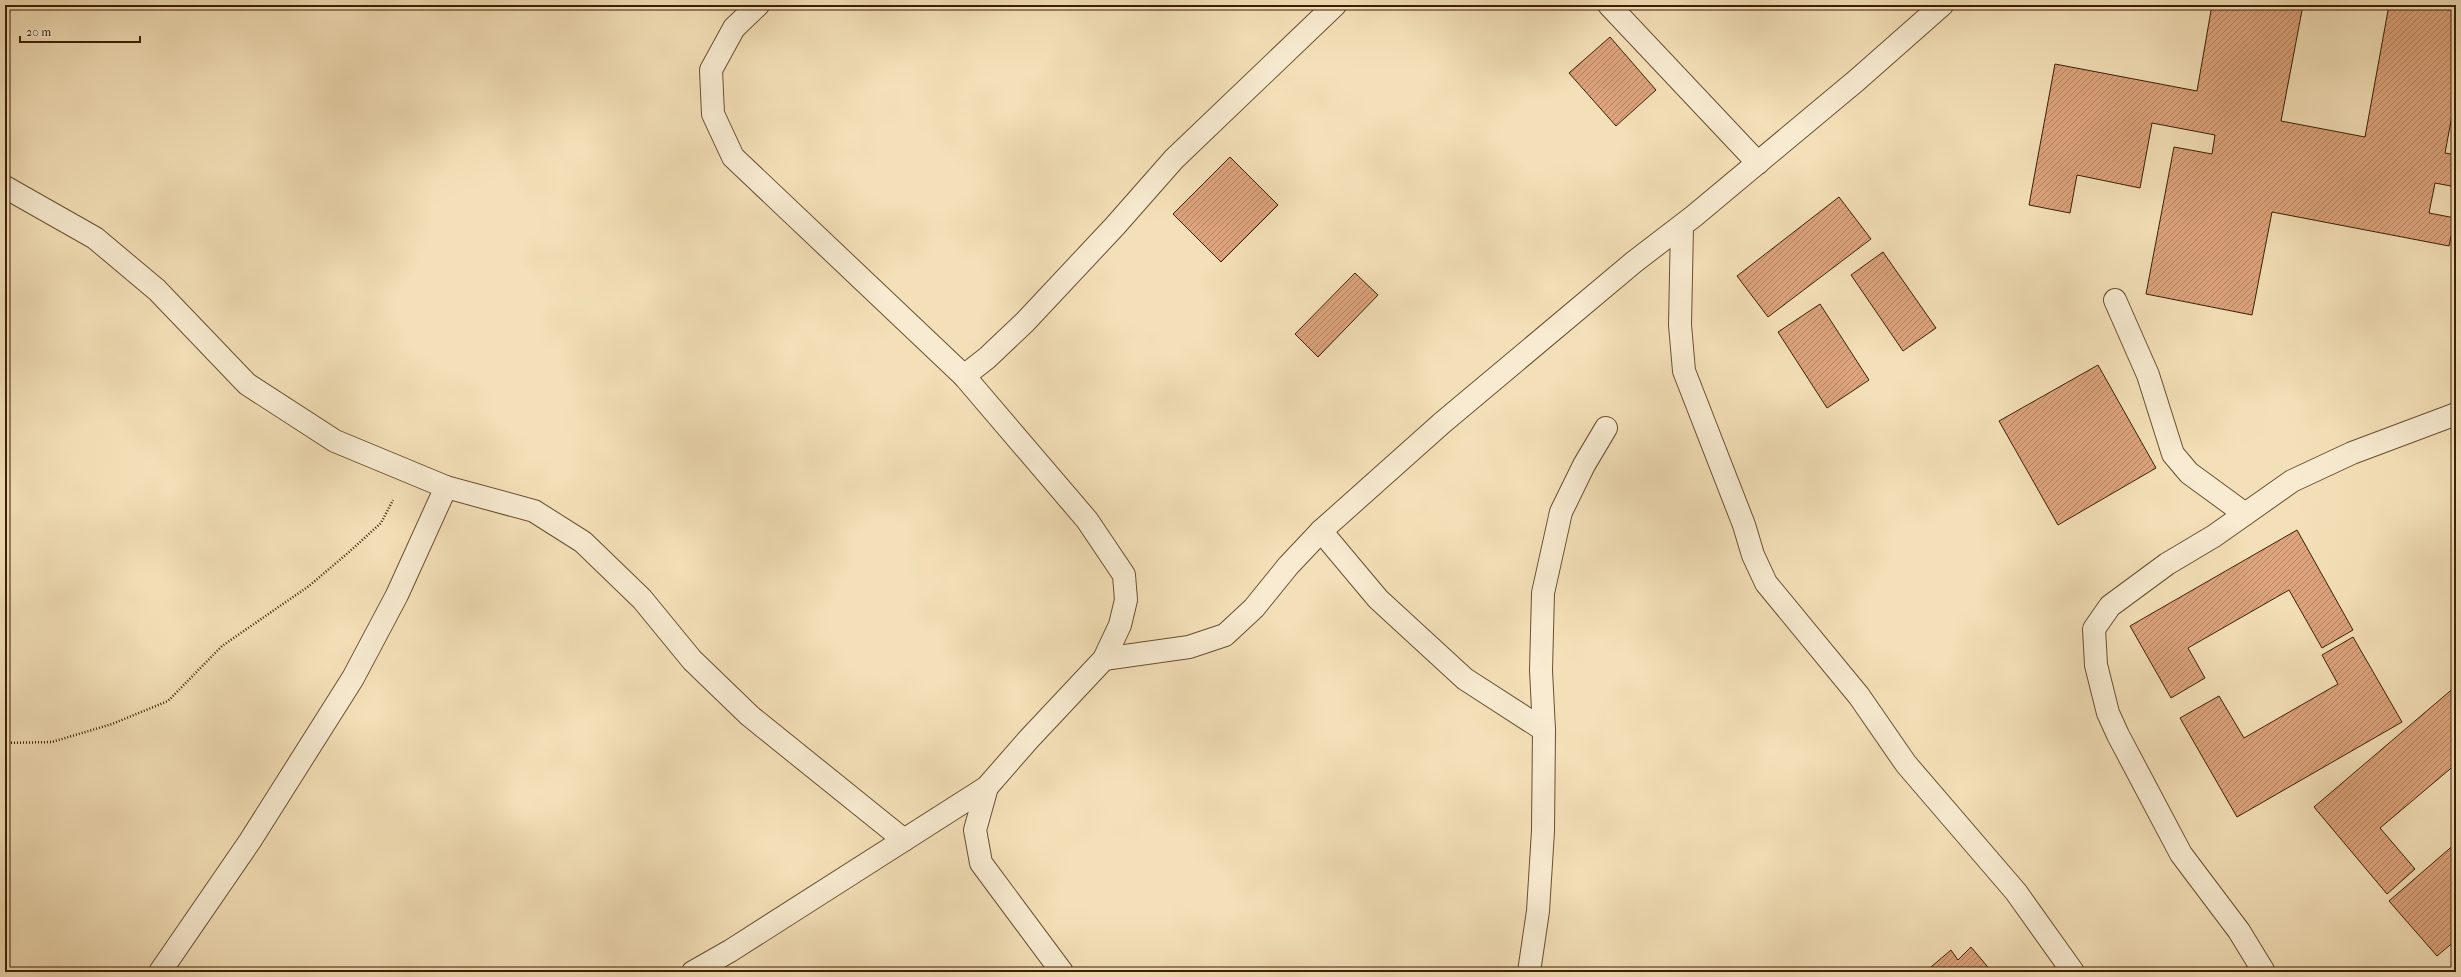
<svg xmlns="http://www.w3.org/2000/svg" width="2461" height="977" font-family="'IM FELL French Canon',serif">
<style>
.building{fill:url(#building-hatch);stroke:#3b1f03}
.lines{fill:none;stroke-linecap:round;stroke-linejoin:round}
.minor-casing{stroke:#694f30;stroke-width:24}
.path{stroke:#3b1f03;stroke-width:2.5;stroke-dasharray:1 2;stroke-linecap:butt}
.minor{stroke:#f8ebd1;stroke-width:22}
</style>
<defs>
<pattern id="building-hatch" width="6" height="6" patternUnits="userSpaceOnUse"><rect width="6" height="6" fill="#dda47d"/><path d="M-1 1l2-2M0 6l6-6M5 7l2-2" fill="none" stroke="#b48564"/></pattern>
</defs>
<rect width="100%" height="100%" fill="#f4e0b8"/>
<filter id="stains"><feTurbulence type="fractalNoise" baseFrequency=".005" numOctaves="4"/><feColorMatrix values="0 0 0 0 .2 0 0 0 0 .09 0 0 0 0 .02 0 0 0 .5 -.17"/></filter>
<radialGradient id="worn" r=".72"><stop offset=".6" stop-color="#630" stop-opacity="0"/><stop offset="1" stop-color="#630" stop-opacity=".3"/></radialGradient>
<g class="building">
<polygon points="2212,5 2303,5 2281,121 2365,137 2389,5 2440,5 2456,8 2456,94 2445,153 2456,155 2456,187 2435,183 2429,213 2455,218 2449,246 2272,212 2252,315 2146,294 2174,147 2212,154 2215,135 2152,123 2140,188 2077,175 2070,213 2029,205 2055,64 2197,91"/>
<polygon points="1610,37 1656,90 1616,126 1569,73"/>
<polygon points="1230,157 1278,205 1221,262 1173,214"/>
<polygon points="1839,197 1871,239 1768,317 1737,276"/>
<polygon points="1883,252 1936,328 1903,351 1851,275"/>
<polygon points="1355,273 1378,295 1318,357 1295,334"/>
<polygon points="1820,304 1869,380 1827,408 1778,332"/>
<polygon points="2098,365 2156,468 2058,525 1999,421"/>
<polygon points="2297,530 2353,630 2322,648 2289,590 2188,648 2205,678 2171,698 2130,626"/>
<polygon points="2353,637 2402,722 2237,817 2180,718 2219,696 2244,738 2338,684 2322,655"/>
<polygon points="2456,686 2456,764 2380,828 2415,869 2387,894 2314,807"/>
<polygon points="2456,843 2456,940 2437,956 2389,901"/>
<polygon points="1971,947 1992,972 1925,972 1951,950 1958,960"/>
</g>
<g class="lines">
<defs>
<g id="minor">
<polyline points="758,5 734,28 711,70 713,114 733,157 964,376 1087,520 1124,575 1126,600 1120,625 1104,659 1028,740 987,787 975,830 981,863 1062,972"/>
<polyline points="1609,5 1758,163"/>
<polyline points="5,187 95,238 157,290 247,384 335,441 446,487 534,511 583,542 642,599 692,660 750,716 904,840"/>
<polyline points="1682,226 1680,325 1684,371 1744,525 1753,555 1766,583 1859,696 1906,764 2016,892 2073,972"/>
<polyline points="2115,300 2148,375 2173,454 2189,473 2245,514"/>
<polyline points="964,376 987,358 1025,322 1115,226 1174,159 1335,5"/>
<polyline points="1321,531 1378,599 1465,679 1544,730"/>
<polyline points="1104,659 1189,647 1225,635 1254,608 1288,566 1321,531 1442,423 1634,262 1694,216 1857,80 1942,5"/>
<polyline points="160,972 250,841 353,678 397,595 446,487"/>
<polyline points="693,972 730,951 987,787"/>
<polyline points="1529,972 1538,911 1543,831 1544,730 1541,670 1543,593 1561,512 1584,465 1606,428"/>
<polyline points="2264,972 2239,931 2181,854 2118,735 2108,713 2096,665 2094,629 2110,606 2167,564 2214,536 2292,481 2352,453 2456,414"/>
</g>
</defs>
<use href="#minor" class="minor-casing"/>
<polyline class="path" points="5,743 52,742 112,724 168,701 222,646 309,586 349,552 381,523 393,500"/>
<use href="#minor" class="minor"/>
</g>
<rect width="2461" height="977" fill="none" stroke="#f4e0b8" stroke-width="20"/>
<rect x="6" y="6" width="2449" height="965" fill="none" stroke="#3b1f03" stroke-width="2"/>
<rect x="10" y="10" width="2441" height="957" fill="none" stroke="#3b1f03"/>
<path d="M20 36v6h120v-6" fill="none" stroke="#3b1f03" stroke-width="2"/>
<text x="26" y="36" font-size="12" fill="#3b1f03" stroke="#f8ebd1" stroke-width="3" paint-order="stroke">20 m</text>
<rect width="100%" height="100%" filter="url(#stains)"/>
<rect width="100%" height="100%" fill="url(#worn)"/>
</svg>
